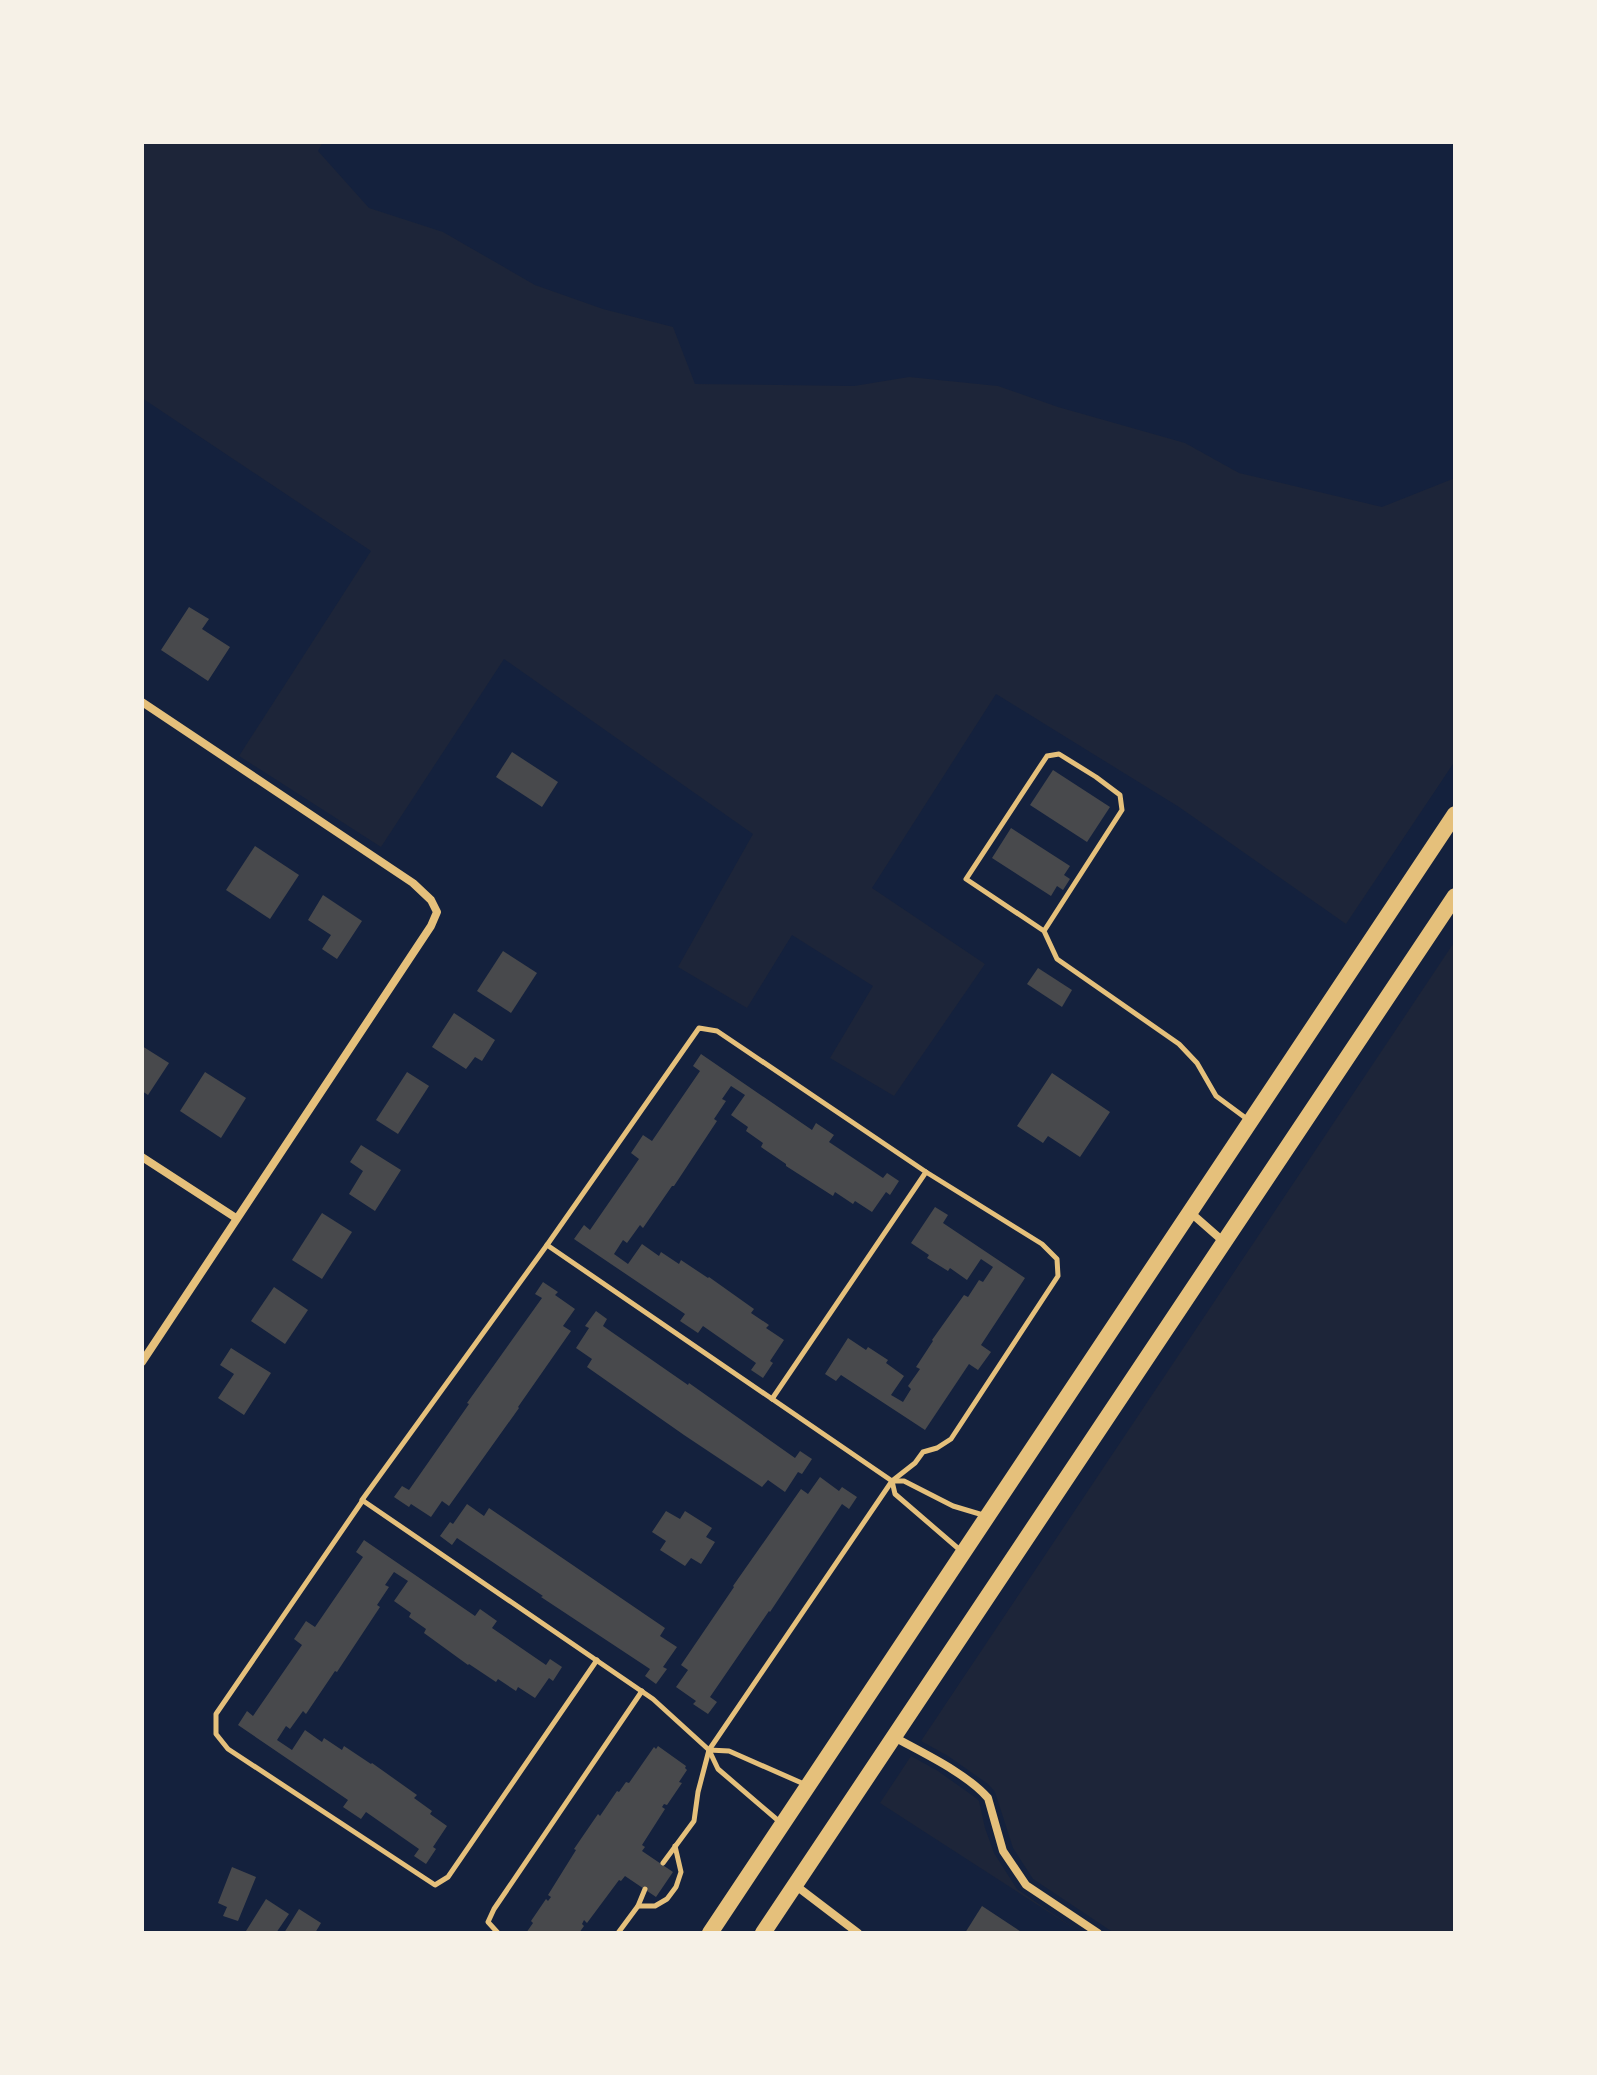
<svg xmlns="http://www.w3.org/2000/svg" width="1597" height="2075" font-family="'Noto Sans',sans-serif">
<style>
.green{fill:#1d2539}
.building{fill:#48494c}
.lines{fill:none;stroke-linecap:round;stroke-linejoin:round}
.service{stroke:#e5c07b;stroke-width:5}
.minor{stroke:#e5c07b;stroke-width:8}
.trunk{stroke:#e5c07b;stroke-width:16}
</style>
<rect width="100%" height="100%" fill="#14213d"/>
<g class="green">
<polygon points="142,142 323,142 318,151 369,208 443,232 535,285 603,309 673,327 695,384 854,386 909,377 998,386 1058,407 1185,443 1239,473 1382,507 1455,478 1455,761 1346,924 1179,807 996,694 872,888 985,964 894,1096 830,1058 873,986 792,935 747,1008 678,967 753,834 504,659 381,847 239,756 371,551 142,398"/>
<polygon points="1455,941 1455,1933 1114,1933 1033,1879 1013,1848 995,1792 988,1784 948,1756 921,1741"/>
<polygon points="911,1756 938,1771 976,1798 979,1801 985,1828 994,1853 1017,1889 1081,1933 880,1803"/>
</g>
<g class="building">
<polygon points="189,607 209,619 202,629 230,647 208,681 161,650"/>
<polygon points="512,752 558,782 542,807 496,777"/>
<polygon points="1053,770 1110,807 1087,842 1030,805"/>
<polygon points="1011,828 1070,866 1064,875 1070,879 1063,890 1057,886 1051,896 992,858"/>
<polygon points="255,846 299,875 270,919 226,890"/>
<polygon points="323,895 362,921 337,959 322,949 331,935 308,920"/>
<polygon points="503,951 537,973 511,1013 477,991"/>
<polygon points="1038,968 1072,990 1062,1007 1027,984"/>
<polygon points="454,1013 495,1040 482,1061 475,1057 466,1069 432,1047"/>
<polygon points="142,1046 169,1063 148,1095 142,1091"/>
<polygon points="701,1054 812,1130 816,1123 834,1135 829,1142 883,1178 887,1173 899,1181 890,1195 886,1192 872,1212 855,1201 853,1204 835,1192 833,1196 786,1166 786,1164 761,1147 763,1143 746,1131 748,1127 731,1115 745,1095 731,1086 722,1099 726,1101 714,1119 717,1121 674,1186 672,1186 643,1228 640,1225 627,1243 623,1240 614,1254 628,1264 642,1244 659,1256 661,1252 679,1264 681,1260 708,1278 709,1277 754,1309 751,1313 769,1325 766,1328 784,1340 770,1361 773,1363 763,1378 751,1370 756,1363 703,1326 698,1333 680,1321 685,1314 574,1239 584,1225 590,1230 639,1159 631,1153 643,1135 652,1141 700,1071 693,1066"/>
<polygon points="205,1072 246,1098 221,1138 180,1111"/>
<polygon points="407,1072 429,1086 398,1134 376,1120"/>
<polygon points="1052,1073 1110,1112 1080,1157 1048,1136 1043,1143 1017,1126"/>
<polygon points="361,1145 401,1170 375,1211 349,1194 363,1171 350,1162"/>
<polygon points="935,1207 948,1215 943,1223 1025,1278 981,1345 991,1352 978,1370 969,1364 925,1430 841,1375 836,1381 825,1374 848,1338 866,1350 868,1347 888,1360 886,1363 904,1376 891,1395 903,1402 911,1389 908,1386 920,1369 916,1367 933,1341 932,1340 964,1295 968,1297 979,1280 983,1282 993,1267 981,1259 967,1280 950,1268 948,1271 927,1258 929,1255 911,1243"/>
<polygon points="322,1213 352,1232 322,1279 292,1260"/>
<polygon points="543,1282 558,1292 555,1295 575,1309 563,1326 571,1331 518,1407 519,1408 449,1506 442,1501 431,1517 411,1504 409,1507 394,1497 402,1486 409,1490 469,1404 467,1403 542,1298 535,1294"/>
<polygon points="274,1287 308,1310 285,1344 251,1321"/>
<polygon points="596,1311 607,1319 603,1326 688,1385 689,1383 795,1458 800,1451 812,1459 802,1474 798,1472 785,1492 768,1480 762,1487 684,1435 587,1367 592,1359 576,1348 589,1328 585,1326"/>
<polygon points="231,1348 271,1373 244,1415 218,1398 234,1374 220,1365"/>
<polygon points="820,1477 839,1491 842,1487 857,1497 849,1509 842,1504 770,1612 769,1611 710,1697 717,1702 708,1714 693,1704 696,1701 676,1687 688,1670 681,1665 734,1587 733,1586 801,1489 808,1494"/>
<polygon points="467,1504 484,1516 489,1508 665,1628 660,1636 677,1647 663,1667 667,1669 656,1684 645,1676 650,1669 541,1597 543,1596 457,1538 452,1545 440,1536 450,1522 453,1524"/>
<polygon points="666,1511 680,1519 685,1511 712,1528 706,1537 715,1542 701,1564 691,1558 685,1566 660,1550 666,1541 652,1532"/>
<polygon points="364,1540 475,1616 480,1609 497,1621 492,1628 546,1665 550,1659 562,1667 553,1681 549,1678 535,1698 518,1687 516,1691 498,1679 496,1682 469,1664 468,1665 424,1633 426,1629 409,1617 411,1613 394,1601 408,1581 394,1572 385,1585 389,1587 377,1605 380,1607 337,1672 335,1671 306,1714 303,1711 290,1729 286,1726 277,1740 292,1750 305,1730 322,1742 324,1738 342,1750 344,1746 371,1764 372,1763 417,1795 414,1798 432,1811 430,1814 447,1826 433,1847 436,1849 426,1864 414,1856 419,1849 366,1812 361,1819 343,1807 348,1800 238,1725 247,1711 253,1716 302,1645 294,1639 306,1621 315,1627 363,1557 356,1552"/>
<polygon points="658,1746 686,1766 685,1768 687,1770 679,1782 682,1783 667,1805 664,1804 662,1807 665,1809 642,1845 645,1847 642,1851 673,1872 656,1897 625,1876 621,1881 619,1880 587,1923 584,1920 582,1924 584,1926 579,1933 526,1933 533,1923 531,1921 546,1899 548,1901 551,1897 548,1895 576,1850 574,1849 598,1814 600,1816 617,1791 619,1792 626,1782 629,1783 654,1747 656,1749"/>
<polygon points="232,1867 256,1877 238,1921 223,1916 227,1907 218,1903"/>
<polygon points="266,1899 289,1914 276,1933 249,1933 246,1931"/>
<polygon points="982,1906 1023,1933 965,1933"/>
<polygon points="299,1909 321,1923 315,1933 284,1933"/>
</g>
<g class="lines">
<g class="service">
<polyline points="1044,931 1122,810 1120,795 1096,777 1059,754 1047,756 966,879 1044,931 1057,959 1179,1044 1197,1063 1216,1096 1247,1119"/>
<polyline points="547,1245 892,1481"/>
<polyline points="363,1500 216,1714 216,1734 228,1749 435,1885 448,1877 597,1660"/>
<polyline points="960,1550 895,1494 892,1481 904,1481 953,1506 983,1515"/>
<polyline points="709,1750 653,1699 362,1500 547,1245 699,1028 717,1031 926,1172 772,1399"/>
<polyline points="781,1823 718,1769 709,1750 729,1751 804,1784"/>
<polyline points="663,1863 694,1821 698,1792 709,1750 892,1481 915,1463 923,1452 937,1448 951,1439 1058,1276 1057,1259 1042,1244 926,1172"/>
<polyline points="638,1906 655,1906 667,1899 676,1887 681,1872 675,1846"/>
<polyline points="498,1933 488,1922 494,1909 642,1691"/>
<polyline points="618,1933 638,1906 645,1889"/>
</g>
<g class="minor">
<polyline points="142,702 413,883 431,900 437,912 431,926 142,1362"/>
<polyline points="142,1157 236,1218"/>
<polyline points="1191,1213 1224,1242"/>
<path d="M 894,1737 C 923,1753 966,1773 988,1798 L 1003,1851 L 1026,1885 L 1098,1933"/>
<polyline points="795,1885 858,1933"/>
</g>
<g class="trunk">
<polyline points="710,1933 1455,814"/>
<polyline points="763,1933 1455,896"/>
</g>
</g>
<rect width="1597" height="2075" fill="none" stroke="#f6f1e7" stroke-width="288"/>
</svg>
